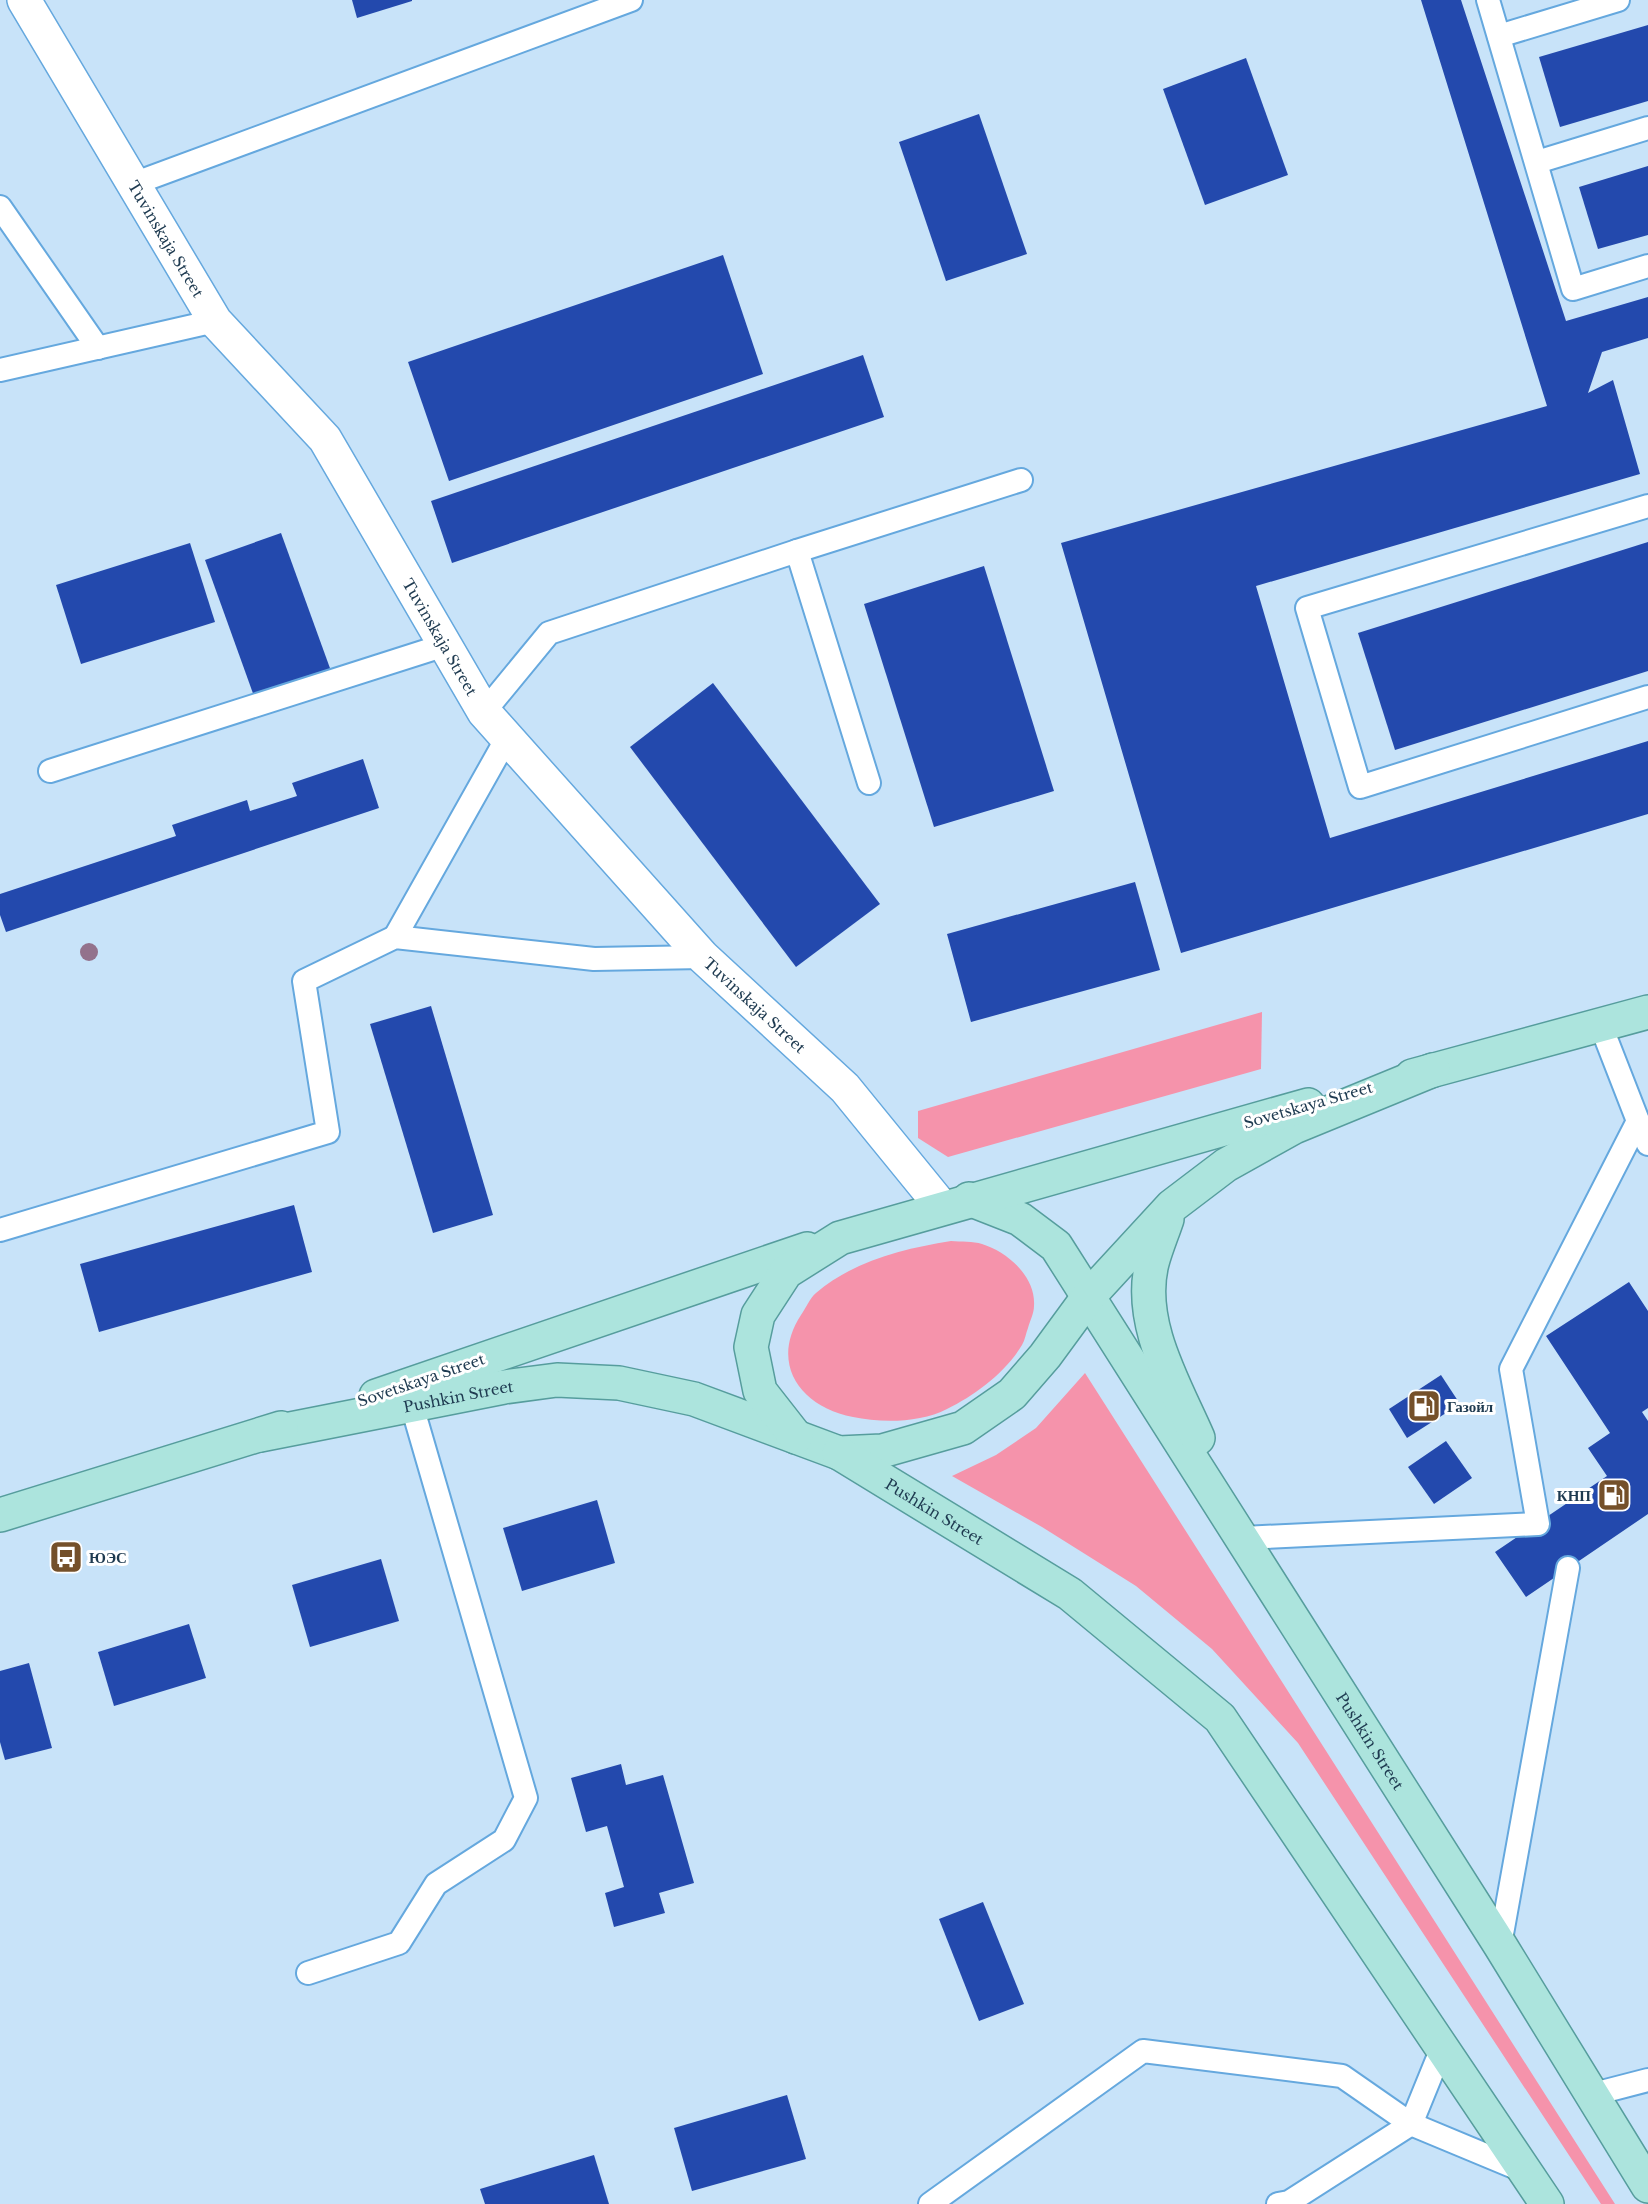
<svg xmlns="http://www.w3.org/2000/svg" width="1648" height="2204" font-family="'Libre Baskerville',serif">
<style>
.green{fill:#f593ab}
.building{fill:#2349ad}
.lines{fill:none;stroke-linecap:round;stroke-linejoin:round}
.lane-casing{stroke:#65a8de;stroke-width:26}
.street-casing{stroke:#65a8de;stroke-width:36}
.primary-casing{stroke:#569d9d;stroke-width:36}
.lane{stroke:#fff;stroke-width:22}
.street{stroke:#fff;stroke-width:33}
.primary{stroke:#ace4dd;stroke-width:33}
.tree{fill:#93728c}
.labels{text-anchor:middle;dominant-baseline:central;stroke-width:6;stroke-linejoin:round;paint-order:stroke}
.street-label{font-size:15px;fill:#1e3a50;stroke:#fff}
.poi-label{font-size:15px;font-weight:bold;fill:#1e3a50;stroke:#fff;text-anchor:start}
</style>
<rect width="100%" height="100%" fill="#c8e3f9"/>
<g class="green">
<polygon points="1262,1012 1261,1069 948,1157 918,1138 918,1111"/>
<path d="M 951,1241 C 961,1242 973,1241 982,1244 C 1008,1252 1036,1277 1034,1306 C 1034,1313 1030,1321 1028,1328 C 1026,1333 1025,1340 1022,1345 C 1005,1373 975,1395 947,1409 C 920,1423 881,1423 853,1417 C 801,1407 769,1364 801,1315 C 806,1308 810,1298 816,1293 C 855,1260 903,1249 951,1241 Z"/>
<polygon points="1085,1373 1615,2204 1601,2204 1298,1743 1212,1649 1136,1586 1042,1527 952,1476 996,1455 1036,1428"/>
</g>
<g class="building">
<polygon points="352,0 412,0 412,1 357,18"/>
<polygon points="1421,0 1461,0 1566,321 1648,297 1648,338 1602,352 1588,393 1613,380 1640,474 1256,586 1330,838 1648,741 1648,814 1181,953 1061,543 1547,406"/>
<polygon points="1648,25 1648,101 1560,127 1539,57"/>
<polygon points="1246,58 1288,175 1205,205 1163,89"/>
<polygon points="979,114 1027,254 946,281 899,142"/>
<polygon points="1648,166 1648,235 1598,249 1579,187"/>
<polygon points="723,255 763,374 449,481 408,362"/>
<polygon points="863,355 884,417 452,563 431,501"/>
<polygon points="281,533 331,671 255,699 205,560"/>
<polygon points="1648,542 1648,671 1395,750 1358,633"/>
<polygon points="190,543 215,622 81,664 56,585"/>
<polygon points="984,566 1054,791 934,827 864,604"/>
<polygon points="713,683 880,904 796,967 630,747"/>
<polygon points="363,759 379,808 6,932 0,915 0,894 176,836 172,825 247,800 250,811 297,796 292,783"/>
<polygon points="1135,882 1160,970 971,1022 947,934"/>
<polygon points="431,1006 493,1215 433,1233 370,1024"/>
<polygon points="294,1205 312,1272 99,1332 80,1264"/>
<polygon points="1629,1282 1648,1311 1648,1408 1642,1412 1648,1421 1648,1514 1526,1597 1495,1552 1607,1476 1588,1448 1610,1433 1546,1336"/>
<polygon points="1441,1375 1460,1404 1407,1438 1389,1409"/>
<polygon points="1446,1441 1472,1478 1434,1504 1408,1467"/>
<polygon points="597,1500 615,1563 522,1591 503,1528"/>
<polygon points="381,1559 399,1621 310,1647 292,1585"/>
<polygon points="189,1624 206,1678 114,1706 98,1652"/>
<polygon points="29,1663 52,1748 5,1760 0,1742 0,1671"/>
<polygon points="621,1764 626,1785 663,1775 694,1883 659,1893 665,1913 614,1927 605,1893 624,1887 607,1826 586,1832 571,1778"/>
<polygon points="983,1902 1024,2004 979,2021 939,1919"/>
<polygon points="787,2095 806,2159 692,2191 674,2128"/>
<polygon points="594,2155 609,2204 485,2204 480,2189"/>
</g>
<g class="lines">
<defs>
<g id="lane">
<polyline points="1488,0 1573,289 1648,266"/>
<polyline points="1499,36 1618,0"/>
<polyline points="1537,162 1648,128"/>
<polyline points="133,184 631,0"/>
<polyline points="0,207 98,348"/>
<polyline points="0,370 215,321"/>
<polyline points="1648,506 1307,608 1360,787 1648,697"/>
<polyline points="797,551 1021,480"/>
<polyline points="484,712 549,633 797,551 869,783"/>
<polyline points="50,771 445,645"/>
<polyline points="395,937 507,738"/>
<polyline points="1638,1121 1648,1144"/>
<polyline points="0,1230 328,1132 304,981 395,937 594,959 703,957"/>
<polyline points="1243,1538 1538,1524 1511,1369 1638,1121 1601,1026"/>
<polyline points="1500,1945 1568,1568"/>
<polyline points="308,1973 399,1943 436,1884 504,1840 526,1798 412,1406"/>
<polyline points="1590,2095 1648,2080"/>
<polyline points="930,2204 1143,2051 1342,2076 1411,2124 1524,2171"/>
<polyline points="1278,2204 1289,2202 1411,2124 1442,2048"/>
</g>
<g id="street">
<path id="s1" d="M 24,0 L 215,321 L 325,439 L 484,712 L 703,957 L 845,1088 L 942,1207"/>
</g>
<g id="primary">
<polyline points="1412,1076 1648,1012"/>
<path id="s2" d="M 969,1199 L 1020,1219 L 1056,1246 L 1500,1945 L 1648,2186"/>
<path d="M 1167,1219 C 1162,1234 1156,1248 1152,1263 C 1137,1323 1175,1385 1198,1438"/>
<polyline points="376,1396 807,1249"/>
<path id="s3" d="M 260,1435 L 504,1387 L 557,1380 L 619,1383 L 694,1399 L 839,1453 L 882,1451 L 963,1428 L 1012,1394 L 1045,1356 L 1089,1296 L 1172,1206 L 1226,1165 L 1294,1127 L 1433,1070"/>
<polyline points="796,1437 760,1391 751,1347 758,1315 786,1272 840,1238 1308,1105"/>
<path id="s4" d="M 839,1453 L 1070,1594 L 1220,1718 L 1547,2204"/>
<polyline points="0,1515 281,1428"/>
</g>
</defs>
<use href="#lane" class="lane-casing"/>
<use href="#street" class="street-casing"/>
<use href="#primary" class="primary-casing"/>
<use href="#lane" class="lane"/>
<use href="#street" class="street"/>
<use href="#primary" class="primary"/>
</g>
<circle class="tree" cx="89" cy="952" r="9"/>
<defs>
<symbol id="fuel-square" viewBox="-11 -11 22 22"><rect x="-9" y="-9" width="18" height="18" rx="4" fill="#74502a" stroke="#fff"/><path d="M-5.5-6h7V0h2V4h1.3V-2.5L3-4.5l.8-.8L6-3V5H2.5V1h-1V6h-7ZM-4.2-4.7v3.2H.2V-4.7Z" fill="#fff"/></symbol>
<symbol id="bus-square" viewBox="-11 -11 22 22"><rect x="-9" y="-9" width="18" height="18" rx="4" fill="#74502a" stroke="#fff"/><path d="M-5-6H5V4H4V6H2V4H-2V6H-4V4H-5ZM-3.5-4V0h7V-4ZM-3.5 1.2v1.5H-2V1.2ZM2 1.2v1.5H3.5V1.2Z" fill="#fff"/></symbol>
</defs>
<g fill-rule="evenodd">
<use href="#fuel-square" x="1405" y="1387" width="38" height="38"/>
<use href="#fuel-square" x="1595" y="1476" width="38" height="38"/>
<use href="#bus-square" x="47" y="1538" width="38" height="38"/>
</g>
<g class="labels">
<g class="street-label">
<text stroke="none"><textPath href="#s1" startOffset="278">Tuvinskaja Street</textPath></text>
<text stroke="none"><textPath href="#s1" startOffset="764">Tuvinskaja Street</textPath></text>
<text stroke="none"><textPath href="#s1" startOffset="1250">Tuvinskaja Street</textPath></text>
<text transform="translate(1308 1105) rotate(-16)">Sovetskaya Street</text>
<text transform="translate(421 1380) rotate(-19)">Sovetskaya Street</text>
<text stroke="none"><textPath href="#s3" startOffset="202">Pushkin Street</textPath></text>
<text stroke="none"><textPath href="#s4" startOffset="112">Pushkin Street</textPath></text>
<text stroke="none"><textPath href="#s2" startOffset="686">Pushkin Street</textPath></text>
</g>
<g class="poi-label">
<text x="1447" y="1406">Газойл</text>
<text x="1591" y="1495" text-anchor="end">КНП</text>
<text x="89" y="1557">ЮЭС</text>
</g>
</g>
</svg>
